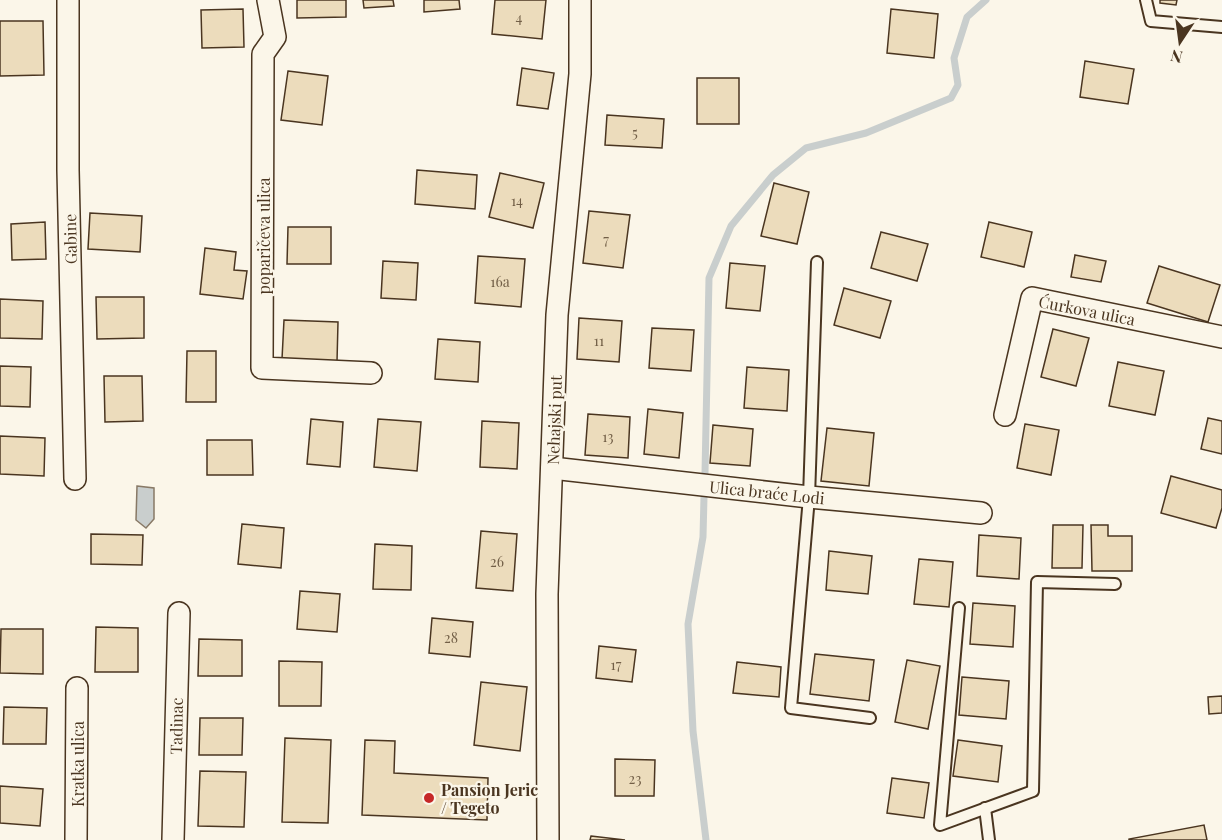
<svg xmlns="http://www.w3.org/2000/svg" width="1222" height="840" font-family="'Playfair Display',serif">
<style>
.water{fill:#c9cecd;stroke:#887966;stroke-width:1.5}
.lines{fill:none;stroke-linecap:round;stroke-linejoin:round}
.stream{stroke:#c9cecd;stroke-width:7}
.building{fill:#ecdcbc;stroke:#4a3520;stroke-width:1.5}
.service-casing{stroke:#4a3520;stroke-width:14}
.minor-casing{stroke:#4a3520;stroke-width:24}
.service{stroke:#fbf6e9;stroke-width:10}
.minor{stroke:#fbf6e9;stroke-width:21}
.poi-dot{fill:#c62828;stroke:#fbf6e9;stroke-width:2}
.labels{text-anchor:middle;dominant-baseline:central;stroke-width:4.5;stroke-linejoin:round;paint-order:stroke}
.number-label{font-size:14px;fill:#725f47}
.street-label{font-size:16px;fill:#4a3520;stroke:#fbf6e9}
.poi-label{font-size:16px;font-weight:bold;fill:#4a3520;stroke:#fbf6e9;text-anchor:start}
</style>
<rect width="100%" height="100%" fill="#fbf6e9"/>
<polygon class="water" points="137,486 154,488 154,519 146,528 136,520"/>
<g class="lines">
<g class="stream">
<polyline points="705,473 709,278 731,226 773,175 806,148 866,133 951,98 958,85 954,58 967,17 986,0"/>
<polyline points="704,497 703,537 688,624 693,731 706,840"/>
</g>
</g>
<g class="building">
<polygon points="297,0 346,0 346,17 297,18"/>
<polygon points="363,0 393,0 394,6 364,8"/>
<polygon points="424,0 459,0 460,9 424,12"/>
<polygon points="495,0 546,0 542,39 492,34"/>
<polygon points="1160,0 1177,0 1176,5 1160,3"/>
<polygon points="243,9 244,47 202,48 201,10"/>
<polygon points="891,9 938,14 934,58 887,53"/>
<polygon points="0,21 43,21 44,75 0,76"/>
<polygon points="1085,61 1134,69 1128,104 1080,97"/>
<polygon points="522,68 554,73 548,109 517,105"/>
<polygon points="288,71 328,76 322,125 281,120"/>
<rect x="697" y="78" width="42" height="46"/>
<polygon points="607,115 664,119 662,148 605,145"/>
<polygon points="417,170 477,175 475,209 415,204"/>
<polygon points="500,173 544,183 533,228 489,217"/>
<polygon points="774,183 809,192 797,244 761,236"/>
<polygon points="589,211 630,215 623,268 583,263"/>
<polygon points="90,213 142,216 140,252 88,249"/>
<polygon points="45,222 46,259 12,260 11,224"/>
<polygon points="989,222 1032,232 1024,267 981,257"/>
<polygon points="288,227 331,227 331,264 287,264"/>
<polygon points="881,232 928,244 917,281 871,268"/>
<polygon points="205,248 236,252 234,270 247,271 243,299 200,294"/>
<polygon points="1075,255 1106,261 1101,282 1071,277"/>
<polygon points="478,256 525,259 521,307 475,303"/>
<polygon points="383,261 418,263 416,300 381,298"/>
<polygon points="730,263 765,266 760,311 726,308"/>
<polygon points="1159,266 1220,285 1208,322 1147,303"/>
<polygon points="844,288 891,301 880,338 834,325"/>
<polygon points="96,297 144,297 144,338 97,339"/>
<polygon points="0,299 43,301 42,339 0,338"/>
<polygon points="579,318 622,321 619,362 577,359"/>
<polygon points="284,320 338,322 337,362 282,359"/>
<polygon points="652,328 694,330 691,371 649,368"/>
<polygon points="1053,329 1089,338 1076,386 1041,377"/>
<polygon points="438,339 480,342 478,382 435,379"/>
<polygon points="187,351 216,351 216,402 186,402"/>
<polygon points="1118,362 1164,371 1155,415 1109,406"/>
<polygon points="0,366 31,367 30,407 0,406"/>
<polygon points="747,367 789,370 787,411 744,408"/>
<polygon points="104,376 142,376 143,421 105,422"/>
<polygon points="648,409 683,413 679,458 644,454"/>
<polygon points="588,414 630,417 628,458 585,455"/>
<polygon points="1208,418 1222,421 1222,454 1201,449"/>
<polygon points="311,419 343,422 340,467 307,464"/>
<polygon points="378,419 421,422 417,471 374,467"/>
<polygon points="482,421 519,423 517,469 480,467"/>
<polygon points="1025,424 1059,430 1051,475 1017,468"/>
<polygon points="713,425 753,429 750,466 710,463"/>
<polygon points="827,428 874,433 869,486 821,481"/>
<polygon points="0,436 45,438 44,476 0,474"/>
<polygon points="207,440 252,440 253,475 207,475"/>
<polygon points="1171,476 1222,490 1222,508 1216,528 1161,513"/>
<polygon points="242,524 284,528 281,568 238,564"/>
<polygon points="1053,525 1083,525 1082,568 1052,568"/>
<polygon points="1091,525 1108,525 1108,536 1132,536 1132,571 1092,571"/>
<polygon points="481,531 517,534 513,591 476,588"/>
<polygon points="91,534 143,535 142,565 91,564"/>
<polygon points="979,535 1021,538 1019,579 977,576"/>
<polygon points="375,544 412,546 411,590 373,589"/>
<polygon points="829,551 872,556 868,594 826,590"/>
<polygon points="919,559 953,562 949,607 914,604"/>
<polygon points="300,591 340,594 337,632 297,629"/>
<polygon points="973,603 1015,606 1013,647 970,644"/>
<polygon points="432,618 473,622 470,657 429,653"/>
<polygon points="96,627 138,628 138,672 95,672"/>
<polygon points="1,629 43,629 43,674 0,673"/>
<polygon points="199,639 242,640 242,676 198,676"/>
<polygon points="599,646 636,650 632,682 596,678"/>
<polygon points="815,654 874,660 869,701 810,694"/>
<polygon points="907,660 940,666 928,729 895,722"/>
<polygon points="279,661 322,662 321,706 279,706"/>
<polygon points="737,662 781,667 779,697 733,693"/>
<polygon points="962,677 1009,681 1006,719 959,715"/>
<polygon points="481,682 527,687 520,751 474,745"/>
<polygon points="1222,696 1222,713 1209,714 1208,697"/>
<polygon points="4,707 47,708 46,744 3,744"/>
<polygon points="200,718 243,718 242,755 199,755"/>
<polygon points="285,738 331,740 328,823 282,822"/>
<polygon points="365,740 395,741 394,773 488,778 487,820 362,815"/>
<polygon points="958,740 1002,746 998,782 953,776"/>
<polygon points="615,759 655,760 654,796 615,796"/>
<polygon points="200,771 246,772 244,827 198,826"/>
<polygon points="892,778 929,783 924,818 887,813"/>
<polygon points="0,786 43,789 40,826 0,823"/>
<polygon points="1204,825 1207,840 1129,840 1129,839"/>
<polygon points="591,836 625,840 590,840"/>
</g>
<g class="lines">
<defs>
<g id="service">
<polyline points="1146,0 1151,21 1222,27"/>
<polyline points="817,262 809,497 791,708 870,718"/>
<polyline points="959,608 940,825 1033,791 1037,582 1115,584"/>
<polyline points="985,808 989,840"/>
</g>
<g id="minor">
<polyline points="68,0 68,170 75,479"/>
<polyline points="268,0 275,37 263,54 262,368 371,373"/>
<polyline points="1005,415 1032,298 1222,337"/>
<polyline points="552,468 809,497 981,513"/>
<polyline points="76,840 77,688"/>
<polyline points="173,840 179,613"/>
<polyline points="548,840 547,594 557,315 580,74 580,0"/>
</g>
</defs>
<use href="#service" class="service-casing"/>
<use href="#minor" class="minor-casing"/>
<use href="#service" class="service"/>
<use href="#minor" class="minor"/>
</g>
<circle class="poi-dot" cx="429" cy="798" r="6"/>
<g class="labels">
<g class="number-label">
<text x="519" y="17">4</text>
<text x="635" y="132">5</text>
<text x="517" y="200">14</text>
<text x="606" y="239">7</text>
<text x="500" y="281">16a</text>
<text x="599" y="340">11</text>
<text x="608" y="436">13</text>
<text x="497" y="561">26</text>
<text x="451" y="637">28</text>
<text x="616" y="664">17</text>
<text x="635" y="778">23</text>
</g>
<g class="street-label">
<text transform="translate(263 236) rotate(-90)">poparičeva ulica</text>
<text transform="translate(70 239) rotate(-91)">Gabine</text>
<text transform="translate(1087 310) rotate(11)">Ćurkova ulica</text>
<text transform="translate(554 420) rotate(-88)">Nehajski put</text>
<text transform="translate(767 492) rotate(6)">Ulica braće Lodi</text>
<text transform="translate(176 726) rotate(-89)">Tadinac</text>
<text transform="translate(77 764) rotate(-90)">Kratka ulica</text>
</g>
<g class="poi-label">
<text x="441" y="789">Pansion Jeric<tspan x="441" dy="18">/ Tegeto</tspan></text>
</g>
</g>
<g transform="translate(1180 42) rotate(193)" stroke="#fbf6e9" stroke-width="4.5" paint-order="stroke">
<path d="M0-4.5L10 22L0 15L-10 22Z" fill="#4a3520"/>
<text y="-9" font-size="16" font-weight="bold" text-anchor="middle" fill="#4a3520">N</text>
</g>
</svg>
